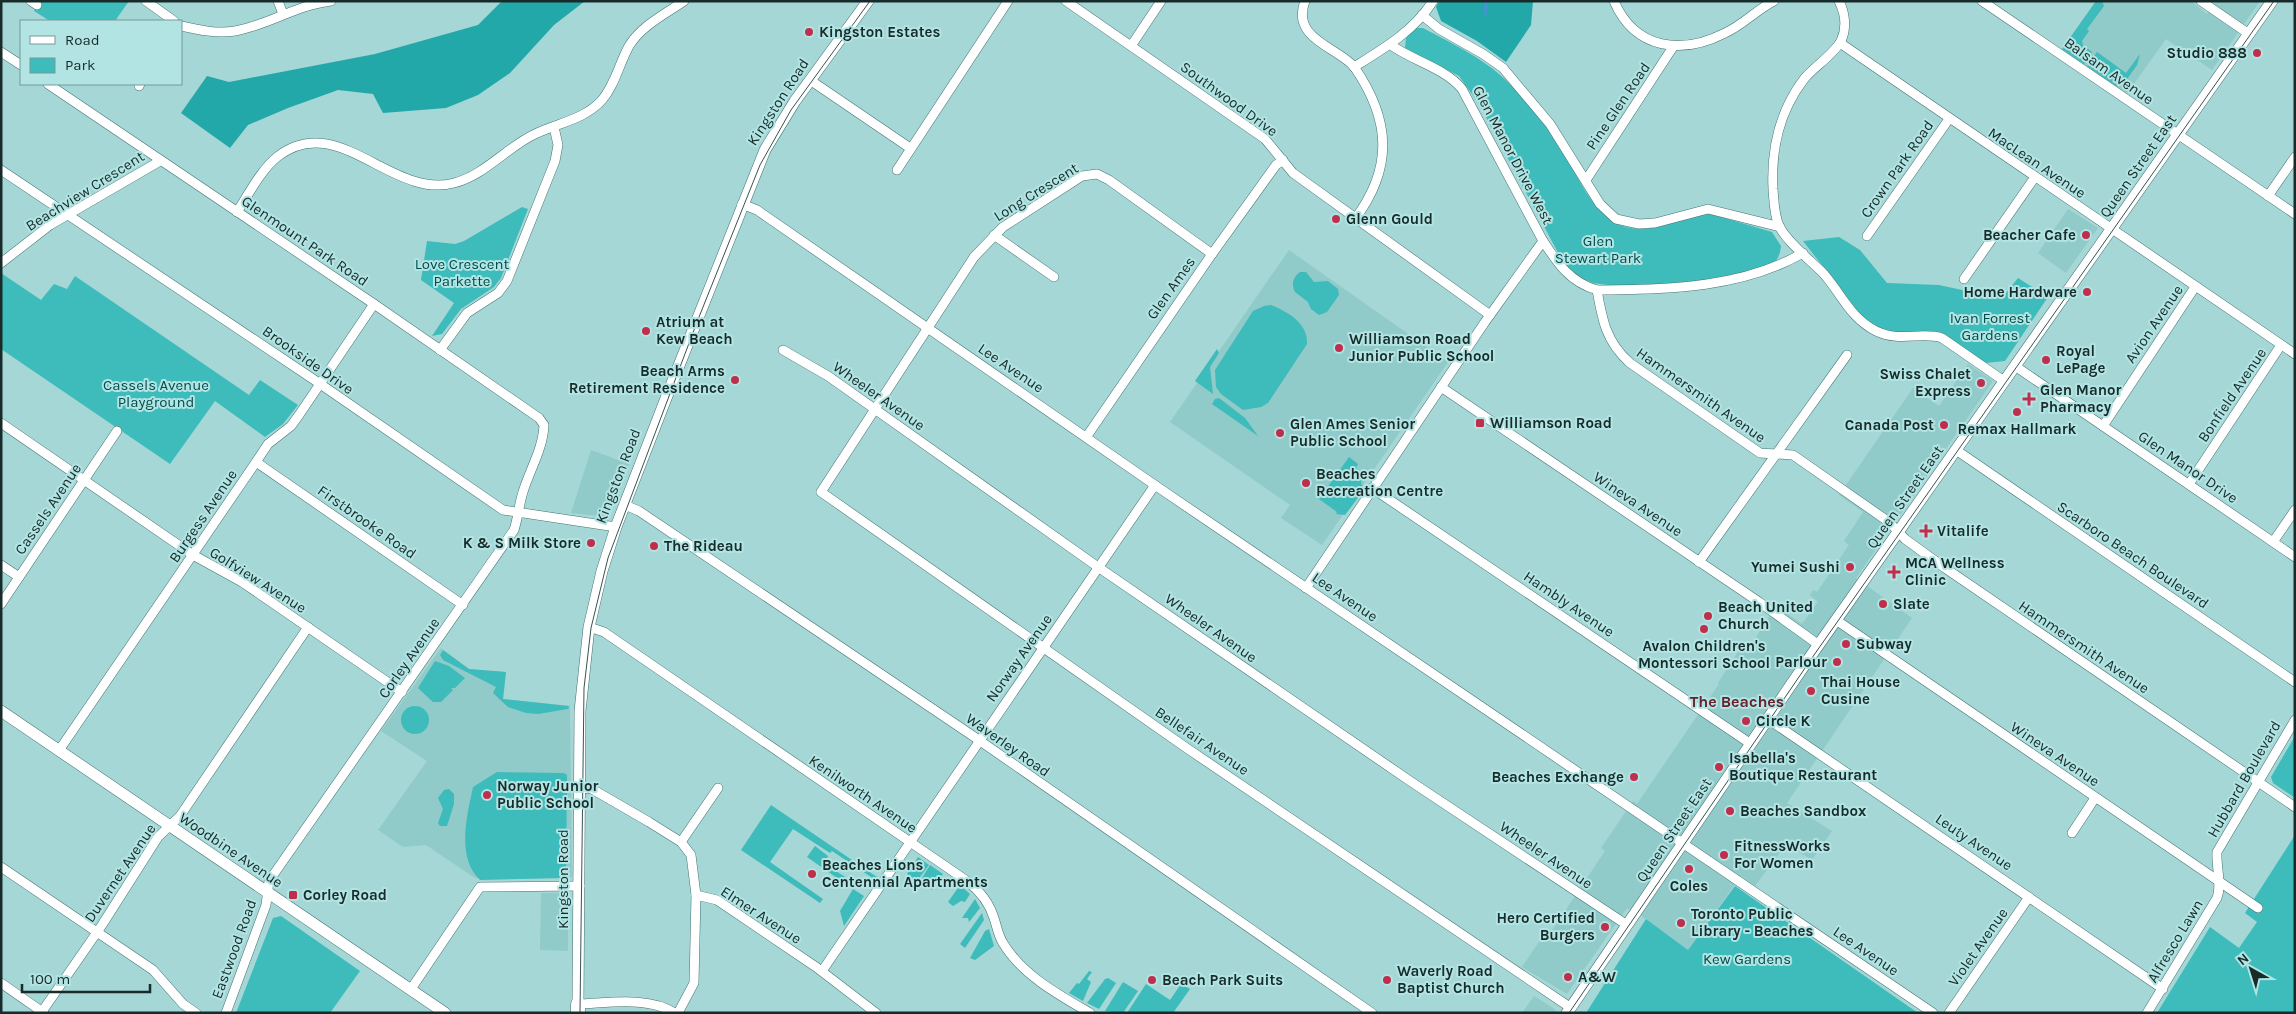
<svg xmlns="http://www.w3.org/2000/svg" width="2296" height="1014" font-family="Karla,sans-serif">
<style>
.built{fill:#90cac9}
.green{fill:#3ebbbb}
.forest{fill:#22a8a8}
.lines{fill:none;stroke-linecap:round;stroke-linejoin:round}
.stream{stroke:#4f8edc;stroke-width:2.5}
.minor-casing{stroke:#447372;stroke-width:10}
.secondary-casing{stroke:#447372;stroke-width:12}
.primary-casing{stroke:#447372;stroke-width:15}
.minor{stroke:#fff;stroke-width:9}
.secondary{stroke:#fff;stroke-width:11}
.primary{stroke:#fff;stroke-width:14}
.tram{stroke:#385352;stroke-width:1}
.poi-dot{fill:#bf2f4c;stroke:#b2e4e3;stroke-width:2}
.labels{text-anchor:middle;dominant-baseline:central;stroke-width:4;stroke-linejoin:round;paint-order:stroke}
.poi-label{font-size:15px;font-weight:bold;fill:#172b2a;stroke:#b2e4e3;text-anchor:start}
.street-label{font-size:15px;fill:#172b2a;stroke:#b2e4e3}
.park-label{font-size:15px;fill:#004d4d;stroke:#b2e4e3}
.neighbourhood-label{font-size:16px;font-weight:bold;fill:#67212c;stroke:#b2e4e3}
</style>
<rect width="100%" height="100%" fill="#a5d7d6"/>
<g class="built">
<polygon points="2096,1 2191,1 2207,14 2216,1 2260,1 2212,70 2166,39 2126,95 2062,50"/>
<polygon points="2068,209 2098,228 2066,273 2038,253"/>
<polygon points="1289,250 1448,362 1322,545 1281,518 1290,505 1170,422"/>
<polygon points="1968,364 1993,381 1856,578 1912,618 1787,803 1832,831 1812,860 1786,844 1755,886 1741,876 1688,950 1646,919 1627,908 1567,994 1522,967 1545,933 1549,935 1605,851 1601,848 1633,801 1637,804 1719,684 1718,683 1740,649 1746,653 1776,606 1802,624 1818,602 1810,595 1813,590 1817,592 1849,545 1844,541 1863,512 1839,495 1913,388 1939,406"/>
<polygon points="591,450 629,464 608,517 571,513"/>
<polygon points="441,648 469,669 506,672 503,699 570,706 572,877 475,878 426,845 403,847 378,830 427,761 381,731"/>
<polygon points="541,893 566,893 568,898 568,951 540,950"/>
<polygon points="1534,996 1553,1008 1558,1013 1522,1013"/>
</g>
<g class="green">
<polygon points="40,1 129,1 115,21 50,21 34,11"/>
<polygon points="2096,1 2102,1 2104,6 2087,29 2089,31 2082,41 2083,45 2092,52 2084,64 2062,49"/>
<path d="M 1416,28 L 1423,28 C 1455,45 1487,60 1512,86 C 1529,104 1547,125 1560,146 C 1577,173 1592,217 1626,227 C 1657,235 1681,215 1711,214 L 1772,232 L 1781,246 C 1780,253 1779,259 1773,263 C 1747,280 1620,292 1591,282 C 1579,278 1571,271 1563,262 L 1479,104 L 1459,76 L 1405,48 L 1406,38 Z"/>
<polygon points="2097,52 2126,73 2140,54 2137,65 2125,82 2116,86 2087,66"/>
<polygon points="522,207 528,209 501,278 494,287 461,309 442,334 432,336 454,303 421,280 427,241 455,244 464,241"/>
<polygon points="1839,237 1860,250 1887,283 1939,285 1985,295 2006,293 2018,278 2048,297 2005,361 1985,363 1942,333 1932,331 1896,332 1884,330 1864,319 1803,241"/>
<path d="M 1300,272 L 1306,272 L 1314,282 L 1328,281 L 1338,289 L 1339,295 L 1327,312 L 1319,315 L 1311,309 L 1308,302 L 1295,292 C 1291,284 1293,277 1300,272 Z"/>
<polygon points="1,273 41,300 54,284 67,289 75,276 249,395 260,380 298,405 283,424 265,437 215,401 170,464 1,349"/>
<path d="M 1271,305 C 1288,312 1308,323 1307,344 L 1268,403 L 1261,407 L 1243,410 L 1221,394 L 1216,387 L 1215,370 L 1253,311 L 1264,306 Z"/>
<polygon points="1217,349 1219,353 1210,367 1213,394 1195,381"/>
<polygon points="1219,398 1245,418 1258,436 1212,404 1215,399"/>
<polygon points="1349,457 1358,464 1356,468 1363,473 1361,483 1364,490 1345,515 1336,514 1337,512 1319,499"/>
<polygon points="443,650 469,669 506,672 503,699 569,706 568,709 538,714 526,713 508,707 493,693 496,687 443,660 440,655"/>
<polygon points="435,661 449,666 465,678 455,688 451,688 453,690 441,702 433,702 418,688"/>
<circle cx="415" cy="720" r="14"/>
<polygon points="2295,736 2295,798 2273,783 2271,777"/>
<path d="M 497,772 L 564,773 L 567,775 L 566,878 L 480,880 C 456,857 467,816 473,787 Z"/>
<polygon points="449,789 454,794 454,804 447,826 440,826 438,823 443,809 438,798 444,790"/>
<polygon points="771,805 877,877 874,879 832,851 830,853 793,829 770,862 823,899 820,903 741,850"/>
<polygon points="2295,835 2295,1013 2157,1013 2210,927 2239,948 2257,922 2245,913"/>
<polygon points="815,846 828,856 825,864 853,882 850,887 807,857"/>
<polygon points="918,857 929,865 917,881 907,874"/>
<polygon points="930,865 943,874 932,890 920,881"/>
<polygon points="960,885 970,894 965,902 961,901 953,906 948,902"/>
<polygon points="1735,886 1918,1013 1586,1013 1646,919 1688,950"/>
<polygon points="853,889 864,896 844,926 840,911"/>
<polygon points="975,899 980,908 969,922 968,918 962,918"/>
<polygon points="982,913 984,920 965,948 960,944"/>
<polygon points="281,916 360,971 330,1013 236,1013 273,918"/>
<polygon points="989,929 994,946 975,960 970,958 985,931"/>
<polygon points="1089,971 1092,972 1087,979 1091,982 1083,1001 1069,993 1077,983 1079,984"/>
<polygon points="1108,978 1116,983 1099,1009 1087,1003 1105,979"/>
<polygon points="1123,982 1138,991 1123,1013 1105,1011"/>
<polygon points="1146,984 1170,1000 1181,984 1190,989 1173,1013 1127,1013"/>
</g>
<g class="forest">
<polygon points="502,1 585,1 554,25 510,73 478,95 446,108 383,113 373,94 338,90 288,108 248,125 230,148 181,113 207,76 229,82 375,54 478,25"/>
<polygon points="1439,1 1533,1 1531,25 1506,62 1477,41 1441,21 1436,7"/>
</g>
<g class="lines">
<polyline class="stream" points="1485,14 1486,1"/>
<defs>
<g id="minor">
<polyline points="31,1 37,5"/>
<polyline points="146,1 174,21"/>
<polyline points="278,1 283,14"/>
<polyline points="1066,1 1265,139 1293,173 1490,315"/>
<path d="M 1305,1 C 1290,40 1341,48 1355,68 C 1391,121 1393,168 1355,219"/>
<path d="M 1614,1 C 1635,50 1682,55 1725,33 C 1743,25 1756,10 1774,1"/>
<path d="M 1839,1 C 1845,13 1847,28 1841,41 C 1834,54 1814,67 1804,79 C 1779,112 1771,148 1773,189 C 1774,201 1774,214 1779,226 C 1787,242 1810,260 1823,273 C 1841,293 1850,318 1876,331 C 1901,343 1921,331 1942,338 L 2004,381"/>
<polyline points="1982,1 2295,214"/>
<polyline points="2201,1 2249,34"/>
<polyline points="1422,15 1439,29 1483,54 1503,68 1550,124 1600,204 1616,219 1639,224 1655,223 1708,209 1780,227"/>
<path d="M 181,26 C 199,30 217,34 235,31 C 268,25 297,5 331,1"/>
<polyline points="1840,43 2295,354"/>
<path d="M 1391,45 C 1413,61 1445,68 1462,89 L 1543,241 C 1558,264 1570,282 1597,290 C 1667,289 1740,289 1803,253"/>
<polyline points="1131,46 1161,1"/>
<polyline points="1,52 21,65"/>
<path d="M 1354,67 C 1383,49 1414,31 1433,1"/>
<polyline points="810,80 910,148"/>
<path d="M 48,84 L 374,304 L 539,418 L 544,425 C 543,449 530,469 523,492 C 519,504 518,518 514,530 L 269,881 L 266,905 L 226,1013"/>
<polyline points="139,86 140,84"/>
<polyline points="1,170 313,379 503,510 616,527"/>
<polyline points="897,170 1008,1"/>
<polyline points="1586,180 1673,47"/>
<polyline points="2268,196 2295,157"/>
<polyline points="742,204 757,210 1162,490 1933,1013"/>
<path d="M 237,212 C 249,194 260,171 277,157 C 337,109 392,200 454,183 C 485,175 507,147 535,134 C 557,123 584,120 602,100 C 615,85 619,64 629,46 C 641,26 665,14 684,1"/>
<polyline points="994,235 1054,277"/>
<polyline points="1867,236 1949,119"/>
<polyline points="1212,254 1109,180 1097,174 1082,176 1003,227 974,257 821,492 1188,749 1571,1008"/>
<polyline points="1,263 50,225 160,161"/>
<polyline points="1964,279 2035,177"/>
<path d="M 1597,290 C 1602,319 1606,342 1630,363 L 1760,453 L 1793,455 L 1889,522 L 1905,539 L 1945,568 L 2295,807"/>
<polyline points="440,350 467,313 498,293 507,281 555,161 558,145 554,127"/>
<polyline points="783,350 828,376 1098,567 1410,781 1627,925"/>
<polyline points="2015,366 2295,557"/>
<polyline points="1441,387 1759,602 1819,645"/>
<polyline points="1,423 193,555 242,582 402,692"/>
<polyline points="2103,426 2195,287"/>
<polyline points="1087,436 1212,254 1276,165 1283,160"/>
<polyline points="1956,450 2295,682"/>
<polyline points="256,462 463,605"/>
<polyline points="2189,484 2281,345"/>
<polyline points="1372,488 1751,744"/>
<polyline points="625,505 639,511 973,736 1372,1013"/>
<polyline points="2273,542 2295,510"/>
<polyline points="1699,562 1847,355"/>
<polyline points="1,565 19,577"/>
<polyline points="1306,588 1485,322 1543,241"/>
<polyline points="1,604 117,431"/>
<polyline points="1836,620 2258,908"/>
<path d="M 589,627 L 604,632 L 639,656 L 967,881 C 980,891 989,902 994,918 C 997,927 998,935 1003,943 C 1022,975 1059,995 1090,1013"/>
<polyline points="1768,719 2163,989"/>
<polyline points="60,749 256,462 268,444 291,426 299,415 374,304"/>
<polyline points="580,788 592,789 649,822 681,842 691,855 696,895 694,983 678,1013"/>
<polyline points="2072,833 2095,798"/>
<polyline points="681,842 718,788"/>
<polyline points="1,867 153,970 183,1004 196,1013"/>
<polyline points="696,895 717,900 816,967 876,1013"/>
<polyline points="822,971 1155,485"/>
<polyline points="1,983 44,1013"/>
<polyline points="411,989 480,887 580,886"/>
<path d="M 578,1004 C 609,1003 648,996 675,1013"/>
<polyline points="41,1013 102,925 158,837 180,816 308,627"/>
<polyline points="1949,1013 2029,897"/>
<path d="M 2147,1013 L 2217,898 C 2222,884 2216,867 2217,852 L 2295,720"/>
</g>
<g id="secondary">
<polyline points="1,711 445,1013"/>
<polyline points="578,1004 580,711 589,627 602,571 616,527 670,388 765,150 795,101 868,1"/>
<polyline points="1567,1013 1810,657 2272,1"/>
</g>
<polyline id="primary" points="578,1004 578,1013"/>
</defs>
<use href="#minor" class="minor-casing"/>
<use href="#secondary" class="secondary-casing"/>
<use href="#primary" class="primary-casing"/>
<use href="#minor" class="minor"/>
<use href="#secondary" class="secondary"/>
<use href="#primary" class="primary"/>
<g class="tram">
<polyline points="580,1013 584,688 591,628 608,558 697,322 760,165 791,110 870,1"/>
<polyline points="1569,1013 1814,655 2274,1"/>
</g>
</g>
<g class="poi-dot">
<circle cx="809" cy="32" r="5"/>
<circle cx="2257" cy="53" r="5"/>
<circle cx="1336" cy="219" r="5"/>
<circle cx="2086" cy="235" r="5"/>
<circle cx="2087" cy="292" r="5"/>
<circle cx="646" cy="331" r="5"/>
<circle cx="1339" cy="348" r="5"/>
<circle cx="2046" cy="360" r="5"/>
<circle cx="735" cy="380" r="5"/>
<circle cx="1981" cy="383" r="5"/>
<path d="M2026.5 391.5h5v5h5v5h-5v5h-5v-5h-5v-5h5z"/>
<circle cx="2017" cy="412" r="5"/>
<rect x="1475" y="418" width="10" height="10" rx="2.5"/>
<circle cx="1944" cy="425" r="5"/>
<circle cx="1280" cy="433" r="5"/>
<circle cx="1306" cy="483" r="5"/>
<path d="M1923.5 523.5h5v5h5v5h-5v5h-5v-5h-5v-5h5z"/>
<circle cx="591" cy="543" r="5"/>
<circle cx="654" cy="546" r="5"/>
<circle cx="1850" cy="567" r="5"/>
<path d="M1891.5 564.5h5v5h5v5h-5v5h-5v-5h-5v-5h5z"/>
<circle cx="1883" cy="604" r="5"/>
<circle cx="1708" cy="616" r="5"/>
<circle cx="1704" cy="629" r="5"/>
<circle cx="1846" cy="644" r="5"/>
<circle cx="1837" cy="662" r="5"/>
<circle cx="1811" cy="691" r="5"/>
<circle cx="1746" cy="721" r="5"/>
<circle cx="1719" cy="767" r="5"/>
<circle cx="1634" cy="777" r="5"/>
<circle cx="487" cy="795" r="5"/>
<circle cx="1730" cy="811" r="5"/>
<circle cx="1724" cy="855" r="5"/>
<circle cx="1689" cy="869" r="5"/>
<circle cx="812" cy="874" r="5"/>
<rect x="288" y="890" width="10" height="10" rx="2.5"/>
<circle cx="1681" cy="923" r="5"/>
<circle cx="1605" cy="927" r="5"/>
<circle cx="1568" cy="977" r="5"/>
<circle cx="1152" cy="980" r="5"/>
<circle cx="1387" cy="980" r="5"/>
</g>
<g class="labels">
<g class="poi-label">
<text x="819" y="32">Kingston Estates</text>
<text x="2247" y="53" text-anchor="end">Studio 888</text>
<text x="1346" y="219">Glenn Gould</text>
<text x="2076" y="235" text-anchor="end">Beacher Cafe</text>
<text x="2077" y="292" text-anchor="end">Home Hardware</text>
<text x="656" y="322">Atrium at<tspan x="656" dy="17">Kew Beach</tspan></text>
<text x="1349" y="339">Williamson Road<tspan x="1349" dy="17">Junior Public School</tspan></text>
<text x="2056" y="351">Royal<tspan x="2056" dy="17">LePage</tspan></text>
<text x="725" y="371" text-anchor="end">Beach Arms<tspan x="725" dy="17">Retirement Residence</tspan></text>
<text x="1971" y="374" text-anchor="end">Swiss Chalet<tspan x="1971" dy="17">Express</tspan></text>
<text x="2040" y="390">Glen Manor<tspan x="2040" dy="17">Pharmacy</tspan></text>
<text x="1490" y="423">Williamson Road</text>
<text x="1290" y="424">Glen Ames Senior<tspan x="1290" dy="17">Public School</tspan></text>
<text x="1934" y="425" text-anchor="end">Canada Post</text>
<text x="2017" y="429" text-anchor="middle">Remax Hallmark</text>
<text x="1316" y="474">Beaches<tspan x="1316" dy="17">Recreation Centre</tspan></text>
<text x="1937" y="531">Vitalife</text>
<text x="581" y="543" text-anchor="end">K &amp; S Milk Store</text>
<text x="664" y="546">The Rideau</text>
<text x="1905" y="563">MCA Wellness<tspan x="1905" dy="17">Clinic</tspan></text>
<text x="1840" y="567" text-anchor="end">Yumei Sushi</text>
<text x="1893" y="604">Slate</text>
<text x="1718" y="607">Beach United<tspan x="1718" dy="17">Church</tspan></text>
<text x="1856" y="644">Subway</text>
<text x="1704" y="646" text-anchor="middle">Avalon Children's<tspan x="1704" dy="17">Montessori School</tspan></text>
<text x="1827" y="662" text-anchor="end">Parlour</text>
<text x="1821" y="682">Thai House<tspan x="1821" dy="17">Cusine</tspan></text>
<text x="1756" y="721">Circle K</text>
<text x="1729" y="758">Isabella's<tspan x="1729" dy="17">Boutique Restaurant</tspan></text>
<text x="1624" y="777" text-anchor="end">Beaches Exchange</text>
<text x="497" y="786">Norway Junior<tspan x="497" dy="17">Public School</tspan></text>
<text x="1740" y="811">Beaches Sandbox</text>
<text x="1734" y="846">FitnessWorks<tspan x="1734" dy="17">For Women</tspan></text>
<text x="822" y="865">Beaches Lions<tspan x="822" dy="17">Centennial Apartments</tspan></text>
<text x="1689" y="886" text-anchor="middle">Coles</text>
<text x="303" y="895">Corley Road</text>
<text x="1691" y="914">Toronto Public<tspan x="1691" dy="17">Library - Beaches</tspan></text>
<text x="1595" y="918" text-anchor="end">Hero Certified<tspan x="1595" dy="17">Burgers</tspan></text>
<text x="1397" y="971">Waverly Road<tspan x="1397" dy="17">Baptist Church</tspan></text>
<text x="1578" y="977">A&amp;W</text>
<text x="1162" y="980">Beach Park Suits</text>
</g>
<g class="street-label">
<text transform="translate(2109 71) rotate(35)">Balsam Avenue</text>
<text transform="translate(1229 99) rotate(36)">Southwood Drive</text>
<text transform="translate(778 102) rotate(-57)">Kingston Road</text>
<text transform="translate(1618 106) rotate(-56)">Pine Glen Road</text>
<text transform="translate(1513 155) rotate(62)">Glen Manor Drive West</text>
<text transform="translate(2037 163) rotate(34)">MacLean Avenue</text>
<text transform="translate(2138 166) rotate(-55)">Queen Street East</text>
<text transform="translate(1897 169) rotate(-55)">Crown Park Road</text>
<text transform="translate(85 191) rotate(-32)">Beachview Crescent</text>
<text transform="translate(1036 192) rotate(-32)">Long Crescent</text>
<text transform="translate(305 241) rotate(34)">Glenmount Park Road</text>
<text transform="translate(1171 288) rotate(-55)">Glen Ames</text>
<text transform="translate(2154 324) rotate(-56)">Avion Avenue</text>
<text transform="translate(308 360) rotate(35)">Brookside Drive</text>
<text transform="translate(1011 368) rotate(34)">Lee Avenue</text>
<text transform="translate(1701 395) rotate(35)">Hammersmith Avenue</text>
<text transform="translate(2232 395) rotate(-56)">Bonfield Avenue</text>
<text transform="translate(879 396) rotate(35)">Wheeler Avenue</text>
<text transform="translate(2188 467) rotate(34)">Glen Manor Drive</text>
<text transform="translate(618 476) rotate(-69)">Kingston Road</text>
<text transform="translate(1905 497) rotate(-55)">Queen Street East</text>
<text transform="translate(1638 504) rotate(34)">Wineva Avenue</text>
<text transform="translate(48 509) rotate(-56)">Cassels Avenue</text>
<text transform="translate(203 516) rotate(-56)">Burgess Avenue</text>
<text transform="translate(367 522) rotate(35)">Firstbrooke Road</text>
<text transform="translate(2133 555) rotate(34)">Scarboro Beach Boulevard</text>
<text transform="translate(258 580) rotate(32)">Golfview Avenue</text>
<text transform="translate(1345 597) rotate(34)">Lee Avenue</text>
<text transform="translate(1569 604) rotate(34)">Hambly Avenue</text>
<text transform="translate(1211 628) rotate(35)">Wheeler Avenue</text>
<text transform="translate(2084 647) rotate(34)">Hammersmith Avenue</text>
<text transform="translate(409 658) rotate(-55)">Corley Avenue</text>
<text transform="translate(1019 658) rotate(-55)">Norway Avenue</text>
<text transform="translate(1202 741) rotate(34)">Bellefair Avenue</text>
<text transform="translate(1008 745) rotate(35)">Waverley Road</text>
<text transform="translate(2055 754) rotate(34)">Wineva Avenue</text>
<text transform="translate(2244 779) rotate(-60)">Hubbard Boulevard</text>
<text transform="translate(863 794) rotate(34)">Kenilworth Avenue</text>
<text transform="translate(1674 830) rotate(-56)">Queen Street East</text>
<text transform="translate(1974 842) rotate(34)">Leuty Avenue</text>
<text transform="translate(231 850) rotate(34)">Woodbine Avenue</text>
<text transform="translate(1546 855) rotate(34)">Wheeler Avenue</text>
<text transform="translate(120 873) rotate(-56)">Duvernet Avenue</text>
<text transform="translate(563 879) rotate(-90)">Kingston Road</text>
<text transform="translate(761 915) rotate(33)">Elmer Avenue</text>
<text transform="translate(2175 941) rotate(-59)">Alfresco Lawn</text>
<text transform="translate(1978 947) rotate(-55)">Violet Avenue</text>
<text transform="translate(234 949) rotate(-70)">Eastwood Road</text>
<text transform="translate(1866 951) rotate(34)">Lee Avenue</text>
</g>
<g class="park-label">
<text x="1598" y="241">Glen<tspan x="1598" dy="17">Stewart Park</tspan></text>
<text x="462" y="264">Love Crescent<tspan x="462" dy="17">Parkette</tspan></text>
<text x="1990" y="318">Ivan Forrest<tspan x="1990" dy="17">Gardens</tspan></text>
<text x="156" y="385">Cassels Avenue<tspan x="156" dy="17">Playground</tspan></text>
<text x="1747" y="959">Kew Gardens</text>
</g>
<g class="neighbourhood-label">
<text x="1737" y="701">The Beaches</text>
</g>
</g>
<rect width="2296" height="1014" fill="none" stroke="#172b2a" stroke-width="5"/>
<rect x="20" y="20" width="162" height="65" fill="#b2e4e3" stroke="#749a99"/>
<rect x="30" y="36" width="25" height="8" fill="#ffffff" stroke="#749a99"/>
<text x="65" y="45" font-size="15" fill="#172b2a">Road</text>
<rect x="30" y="58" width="25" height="15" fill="#3ebbbb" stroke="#749a99"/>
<text x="65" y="70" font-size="15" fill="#172b2a">Park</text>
<g transform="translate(2251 969) rotate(321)" stroke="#b2e4e3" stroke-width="4" paint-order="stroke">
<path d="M0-4L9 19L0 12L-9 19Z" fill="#172b2a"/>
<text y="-8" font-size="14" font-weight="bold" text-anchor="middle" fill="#172b2a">N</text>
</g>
<path d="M22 984v8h128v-8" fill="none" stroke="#172b2a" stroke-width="2.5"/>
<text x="30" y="984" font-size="15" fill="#172b2a" stroke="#b2e4e3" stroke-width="4" paint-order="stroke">100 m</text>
</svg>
